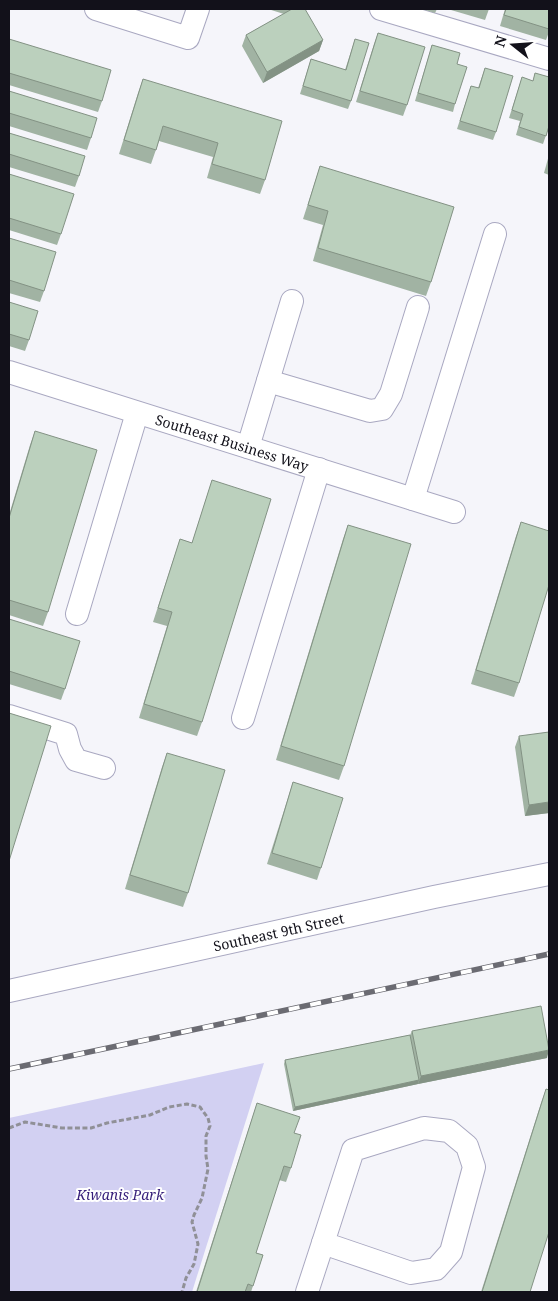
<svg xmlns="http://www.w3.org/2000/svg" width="558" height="1301" font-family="'Noto Serif',serif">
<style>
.green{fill:#d2d0f2}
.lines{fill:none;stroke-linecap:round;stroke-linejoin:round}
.minor-casing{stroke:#a9a8c1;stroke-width:24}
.path{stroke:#909097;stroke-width:3;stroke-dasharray:5 2.5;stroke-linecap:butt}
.minor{stroke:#fff;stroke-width:22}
.rail-casing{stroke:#6b6b72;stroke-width:5.5}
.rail{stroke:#fff;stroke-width:4;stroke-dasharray:11;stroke-linecap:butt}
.wall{fill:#a1b3a3}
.shaded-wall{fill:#839284}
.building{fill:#bbd0bd;stroke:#839284}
.labels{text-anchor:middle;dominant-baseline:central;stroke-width:4;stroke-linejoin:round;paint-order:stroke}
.street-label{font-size:14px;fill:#12111a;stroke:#fff}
.park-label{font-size:14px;font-style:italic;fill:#361e7a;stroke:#fff}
</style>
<rect width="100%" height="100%" fill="#f5f5fa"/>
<polygon class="green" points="264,1063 192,1292 9,1292 9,1118"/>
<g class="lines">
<defs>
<g id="minor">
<polyline points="96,9 188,38 198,9"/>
<polyline points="381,9 549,59"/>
<path id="s1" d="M 9,372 L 454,512"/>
<polyline points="268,381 370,411 382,409 391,394 418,307"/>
<polyline points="248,447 292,301"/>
<polyline points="413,499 495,234"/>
<polyline points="77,614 137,413"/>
<polyline points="9,716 66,734 70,749 76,760 104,768"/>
<polyline points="243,718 319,469"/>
<path id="s2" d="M 9,991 L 434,897 L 549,874"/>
<polygon points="424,1128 449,1131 467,1146 474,1167 451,1252 436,1269 411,1273 323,1243 353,1150"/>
<polyline points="307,1292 323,1243"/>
</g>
</defs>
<use href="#minor" class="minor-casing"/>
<polyline class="path" points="9,1128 25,1122 62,1128 91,1128 107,1123 150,1115 169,1107 187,1104 200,1107 208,1118 210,1126 206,1136 206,1156 208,1169 202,1198 194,1215 192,1222 198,1244 194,1264 186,1278 182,1292"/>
<use href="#minor" class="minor"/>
<defs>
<polyline id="rail" points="9,1069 549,954"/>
</defs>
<use href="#rail" class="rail-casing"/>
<use href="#rail" class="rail"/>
</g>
<g class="wall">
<polygon points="268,9 292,9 323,40 319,51 263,83 242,46 246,35 284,14"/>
<polygon points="422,9 437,9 435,13"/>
<polygon points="451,9 489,9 485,20 451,10"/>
<polygon points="505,9 549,9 549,32 546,40 500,26"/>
<polygon points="378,33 407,105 403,116 356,102 374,44"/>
<polygon points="9,39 102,101 98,112 9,85"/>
<polygon points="355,39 351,101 348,109 300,94 311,59 345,70"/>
<polygon points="432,45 457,64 455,104 453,112 415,101"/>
<polygon points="485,68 496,132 493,140 457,129 471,86 478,88"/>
<polygon points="535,73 549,126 543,144 516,135 520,121 509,118 522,77 533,81"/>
<polygon points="143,79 265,180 260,194 207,178 213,157 159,141 151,164 119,154 138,93"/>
<polygon points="9,91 91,138 87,150 9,126"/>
<polygon points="9,133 79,176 75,187 9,167"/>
<polygon points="549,155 549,175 544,173"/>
<polygon points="320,166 431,282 426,296 313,261 323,225 303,219"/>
<polygon points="9,174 61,234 57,245 9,230"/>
<polygon points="9,238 44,291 40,302 9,293"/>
<polygon points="9,302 29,340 25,351 9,346"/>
<polygon points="35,431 48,612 43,626 9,615 9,515 30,445"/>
<polygon points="212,480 202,722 197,736 139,718 167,626 153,622 180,539 192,543"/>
<polygon points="521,522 519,683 514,697 471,684 516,536"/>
<polygon points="348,525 344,766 339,780 276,760 343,539"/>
<polygon points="9,619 65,689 61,700 9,684"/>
<polygon points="519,736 549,813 525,816 515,747"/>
<polygon points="167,753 188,893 183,907 125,889 162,767"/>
<polygon points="293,782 321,868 317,880 267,864"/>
<polygon points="412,1031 547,1058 418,1084 293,1111 284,1064 285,1060 410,1035"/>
<polygon points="546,1089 530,1292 481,1292 541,1103"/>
<polygon points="257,1103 294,1133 291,1168 286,1182 279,1180 256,1253 263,1255 251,1292 196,1292"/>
</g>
<g class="shaded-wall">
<polygon points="323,40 319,51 263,83 267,72"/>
<polygon points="549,802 549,813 525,816 529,805"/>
<polygon points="549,1050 547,1058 418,1084 421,1076"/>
<polygon points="419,1080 418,1084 293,1111 295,1107"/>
</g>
<g class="building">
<polygon points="292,9 305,9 323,40 267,72 246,35"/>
<polygon points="506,9 549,9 549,29 504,15"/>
<polygon points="378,33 425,47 407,105 360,91"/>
<polygon points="9,39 111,70 102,101 9,73"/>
<polygon points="355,39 369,43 351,101 303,86 311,59 346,70"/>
<polygon points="432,45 460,53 457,64 467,67 455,104 418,93"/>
<polygon points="485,68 513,76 496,132 460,121 471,86 479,88"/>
<polygon points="535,73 549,77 549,126 546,136 519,127 523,114 512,110 522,77 533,81"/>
<polygon points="143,79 282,121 265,180 212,164 218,143 163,126 156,150 124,140"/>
<polygon points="9,91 97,118 91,138 9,113"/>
<polygon points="9,133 85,156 79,176 9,154"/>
<polygon points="320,166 454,207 431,282 318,248 328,211 308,205"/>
<polygon points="9,174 74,194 61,234 9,218"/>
<polygon points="9,238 56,252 44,291 9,280"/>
<polygon points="9,302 38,311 29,340 9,334"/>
<polygon points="35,431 97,450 48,612 9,600 9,518"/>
<polygon points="212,480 271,499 202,722 144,704 172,612 158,608 180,539 192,543"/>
<polygon points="521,522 549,531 549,585 519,683 476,670"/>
<polygon points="348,525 411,544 344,766 281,746"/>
<polygon points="9,619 80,641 65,689 9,671"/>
<polygon points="9,713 51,726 9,861"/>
<polygon points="549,732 549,802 529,805 519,736"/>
<polygon points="167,753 225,770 188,893 130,875"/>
<polygon points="293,782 343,798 321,868 272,853"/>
<polygon points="541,1006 549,1050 421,1076 412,1031"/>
<polygon points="410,1035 419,1080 295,1107 285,1060"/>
<polygon points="546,1089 549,1090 549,1232 530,1292 482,1292"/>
<polygon points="257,1103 300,1117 294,1133 301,1135 291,1168 284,1166 256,1253 263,1255 253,1286 248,1284 245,1292 197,1292"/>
</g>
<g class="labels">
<g class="street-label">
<text stroke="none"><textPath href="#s1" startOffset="234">Southeast Business Way</textPath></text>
<text stroke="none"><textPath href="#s2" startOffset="276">Southeast 9th Street</textPath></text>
</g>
<g class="park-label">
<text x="120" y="1194">Kiwanis Park</text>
</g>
</g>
<rect width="558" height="1301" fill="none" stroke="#12111a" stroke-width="20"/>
<g transform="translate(513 45) rotate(287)" stroke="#ffffff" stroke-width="4" paint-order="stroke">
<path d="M0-4L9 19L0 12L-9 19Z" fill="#12111a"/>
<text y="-8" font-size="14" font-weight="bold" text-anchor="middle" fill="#12111a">N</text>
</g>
</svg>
